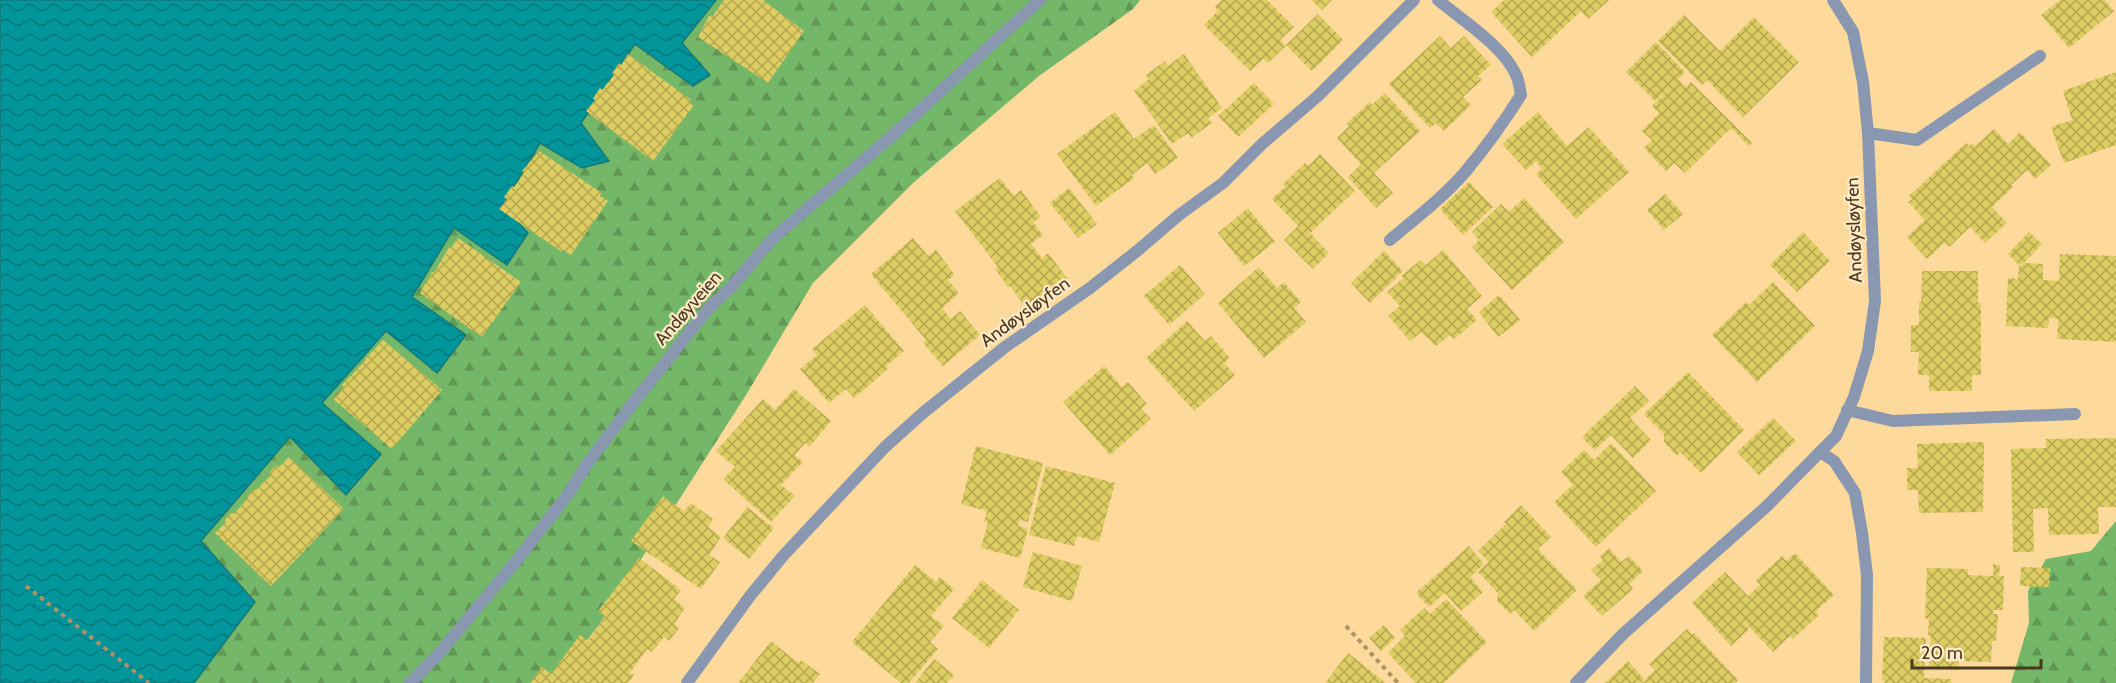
<svg xmlns="http://www.w3.org/2000/svg" width="2116" height="683" font-family="Cabin,sans-serif">
<style>
.forest{fill:url(#forest-firs)}
.water{fill:url(#water-waves);stroke:#167976;stroke-width:1.5}
.building{fill:url(#building-cross-hatch)}
.lines{fill:none;stroke-linecap:round;stroke-linejoin:round}
.path{stroke:#ad9265;stroke-width:4;stroke-dasharray:4.5 4.5;stroke-linecap:butt}
.service{stroke:#8998b0;stroke-width:12}
.minor{stroke:#8998b0;stroke-width:12}
.tertiary{stroke:#8998b0;stroke-width:12}
.labels{text-anchor:middle;dominant-baseline:central;stroke-width:4.5;stroke-linejoin:round;paint-order:stroke}
.street-label{font-size:18px;fill:#483a21;stroke:#fee9c4}
</style>
<defs>
<pattern id="forest-firs" width="22" height="20" patternUnits="userSpaceOnUse" patternTransform="scale(1.5)"><rect width="22" height="20" fill="#74b768"/><path d="M5 1l3.5 6h-7zM16 11l3.5 6h-7z" fill="#619655"/></pattern>
<pattern id="water-waves" width="16" height="10" patternUnits="userSpaceOnUse" patternTransform="scale(1.5)"><rect width="16" height="10" fill="#00949b"/><path d="M0 5q4-4 8 0t8 0" fill="none" stroke="#047a7e"/></pattern>
<pattern id="building-cross-hatch" width="8" height="8" patternUnits="userSpaceOnUse" patternTransform="scale(1.5)"><rect width="8" height="8" fill="#ddcd62"/><path d="M0 0l8 8M0 8l8-8" fill="none" stroke="#b5a750"/></pattern>
</defs>
<rect width="100%" height="100%" fill="#fdd99b"/>
<g class="forest">
<polygon points="716,0 1140,0 1133,9 1039,76 913,183 813,283 746,395 599,625 554,683 194,683 255,602 200,542 290,437 345,494 381,454 322,404 386,330 437,373 465,335 412,297 454,228 507,264 503,205 540,142 582,168 608,161 581,123 635,44 710,75 682,43"/>
<polygon points="2116,521 2116,683 2011,683 2029,623 2028,591 2046,559 2091,551"/>
</g>
<polygon class="water" points="0,0 716,0 682,43 710,75 693,86 635,44 581,123 609,161 582,168 540,143 503,205 528,233 507,265 454,228 412,297 466,335 437,373 386,331 322,403 381,454 346,495 290,437 201,541 255,602 194,683 0,683"/>
<g class="building">
<polygon points="724,0 763,0 804,31 768,83 698,37 709,16 712,17"/>
<polygon points="1222,0 1267,0 1294,27 1280,40 1286,46 1268,63 1263,59 1250,71 1204,25 1218,11 1215,7"/>
<polygon points="1311,0 1332,0 1322,10"/>
<polygon points="1504,0 1609,0 1588,19 1581,11 1532,57 1491,12"/>
<polygon points="2060,0 2105,0 2114,11 2069,48 2041,15"/>
<polygon points="1318,14 1343,40 1312,71 1286,45"/>
<polygon points="1684,15 1720,51 1754,17 1799,62 1743,117 1707,80 1702,85 1658,41"/>
<polygon points="1440,36 1451,48 1464,36 1491,65 1478,76 1482,80 1463,97 1471,105 1444,131 1436,123 1430,128 1389,84"/>
<polygon points="1656,42 1685,72 1678,79 1685,87 1691,82 1752,143 1749,146 1731,128 1685,173 1674,163 1666,171 1644,148 1652,140 1642,131 1659,113 1652,106 1673,85 1655,101 1626,72"/>
<polygon points="628,54 691,100 689,102 694,105 653,161 586,111 595,100 593,99 596,94 600,88 602,90 614,75 612,73 619,63 621,65"/>
<polygon points="1184,54 1222,108 1208,118 1212,123 1191,138 1188,133 1172,144 1134,91 1149,79 1146,75 1165,61 1168,66"/>
<polygon points="2116,72 2116,145 2064,163 2051,127 2072,120 2063,91"/>
<polygon points="1254,83 1274,104 1238,137 1218,116"/>
<polygon points="1385,93 1420,131 1374,173 1393,193 1376,208 1348,177 1361,164 1337,138 1349,126 1347,123 1370,102 1372,105"/>
<polygon points="1115,112 1134,139 1154,125 1178,158 1155,174 1147,163 1132,175 1134,178 1096,206 1057,154"/>
<polygon points="1538,112 1567,146 1589,127 1629,172 1576,219 1536,174 1542,169 1536,161 1526,170 1502,144"/>
<polygon points="1994,129 2008,144 2020,132 2051,165 2035,179 2027,170 2011,185 2013,187 1992,207 2007,223 1985,243 1970,227 1949,247 1945,242 1927,259 1907,237 1925,220 1908,202 1912,199 1909,196 1966,143 1969,146 1972,143 1975,146"/>
<polygon points="539,151 602,193 600,196 608,201 571,255 563,250 562,252 499,209 507,199 504,197 512,186 514,187 520,179 524,172 522,171"/>
<polygon points="1320,154 1355,191 1310,233 1329,253 1313,269 1284,240 1298,226 1272,199 1285,187 1283,184 1305,163 1308,166"/>
<polygon points="1000,178 1014,196 1021,190 1041,217 1033,222 1043,235 1031,244 1042,258 1048,253 1067,278 1027,309 1010,286 1008,287 995,269 998,267 955,211"/>
<polygon points="1469,182 1493,207 1463,235 1440,209"/>
<polygon points="1069,188 1097,224 1078,238 1050,203"/>
<polygon points="1665,194 1683,214 1664,230 1647,210"/>
<polygon points="1524,198 1564,242 1512,290 1472,247 1479,240 1472,232 1501,204 1509,212"/>
<polygon points="1248,208 1275,242 1244,266 1218,233"/>
<polygon points="1803,232 1830,261 1797,292 1770,265"/>
<polygon points="2029,232 2042,244 2024,263 2019,265 2008,254"/>
<polygon points="458,238 521,282 482,337 420,293 432,272 434,273 449,247 451,248"/>
<polygon points="913,238 928,256 936,250 955,275 948,280 959,293 942,308 951,319 960,311 980,335 943,366 923,343 926,340 871,274"/>
<polygon points="1443,250 1482,296 1467,309 1477,320 1454,339 1450,335 1436,346 1421,332 1410,341 1388,316 1400,306 1387,292 1404,278 1401,276 1421,260 1426,265"/>
<polygon points="1384,251 1403,271 1370,303 1351,283"/>
<polygon points="2060,254 2116,256 2116,342 2057,339 2058,319 2049,318 2048,328 2006,326 2008,278 2018,279 2019,265 2021,266 2024,263 2043,264 2043,280 2059,281"/>
<polygon points="1180,265 1205,294 1169,325 1144,296"/>
<polygon points="1259,267 1277,288 1284,282 1301,302 1294,308 1306,322 1264,358 1218,303"/>
<polygon points="1922,271 1978,271 1978,303 1981,303 1981,375 1972,375 1972,391 1929,391 1929,375 1918,375 1919,352 1911,352 1911,325 1919,325 1919,302 1921,302"/>
<polygon points="1773,282 1815,326 1757,382 1712,335 1746,302 1749,305"/>
<polygon points="1499,295 1520,320 1498,337 1479,312"/>
<polygon points="865,305 904,351 886,366 888,369 854,398 846,389 829,403 800,369 817,355 812,349"/>
<polygon points="1187,321 1205,341 1211,336 1230,358 1224,363 1235,375 1194,411 1146,358"/>
<polygon points="383,340 442,390 392,449 333,399 344,387 342,385 366,360 365,359"/>
<polygon points="1104,366 1122,387 1128,382 1147,404 1141,409 1151,419 1110,455 1063,402"/>
<polygon points="1688,372 1744,430 1701,473 1680,452 1677,456 1664,442 1664,434 1644,414"/>
<polygon points="1635,386 1649,401 1630,418 1651,440 1633,458 1611,435 1595,450 1582,437"/>
<polygon points="794,389 831,421 809,447 805,443 795,455 803,462 781,485 795,496 771,522 723,479 735,467 716,451 763,399 775,410"/>
<polygon points="1773,418 1796,441 1759,475 1737,452"/>
<polygon points="2116,438 2116,507 2098,507 2099,534 2049,535 2048,508 2033,509 2034,552 2013,552 2011,449 2046,448 2046,439"/>
<polygon points="1984,442 1983,512 1919,513 1918,490 1907,490 1907,468 1918,468 1917,444"/>
<polygon points="1611,443 1656,491 1596,547 1554,502 1573,485 1561,472 1584,450 1594,460"/>
<polygon points="976,446 1043,463 1028,522 1020,520 1018,526 1028,529 1020,558 981,548 988,522 984,522 987,511 961,504"/>
<polygon points="289,457 344,509 271,586 215,533 226,522 224,520 231,512 234,514 248,498 247,496 254,489 256,490 271,475 269,473 276,465 279,467"/>
<polygon points="1046,466 1115,483 1099,542 1077,536 1074,546 1029,535"/>
<polygon points="663,496 684,511 691,503 713,519 708,527 721,537 709,555 720,562 701,589 631,541"/>
<polygon points="1521,505 1551,537 1538,549 1577,590 1534,631 1514,610 1510,614 1497,601 1498,593 1478,572 1489,562 1478,551 1506,524 1504,522"/>
<polygon points="747,507 774,528 749,559 723,538"/>
<polygon points="1469,546 1484,564 1470,577 1483,592 1461,611 1445,593 1429,607 1416,593"/>
<polygon points="1609,548 1621,562 1629,556 1643,571 1629,584 1633,589 1602,616 1583,596 1601,580 1591,570 1603,560 1600,556"/>
<polygon points="1033,552 1082,566 1072,601 1023,587"/>
<polygon points="1795,553 1834,595 1816,611 1819,615 1793,639 1790,636 1773,652 1742,619 1749,629 1731,646 1692,603 1725,572 1748,596 1760,585 1756,580 1782,556 1786,561"/>
<polygon points="639,558 681,590 674,599 685,608 674,624 679,628 669,641 664,637 652,652 647,649 630,673 634,675 628,683 530,683 542,667 551,674 580,635 588,641 605,617 598,611"/>
<polygon points="1993,564 2000,565 1999,576 2004,576 2003,610 1993,610 1993,614 1998,614 1996,641 1992,641 1991,662 1959,661 1958,670 1929,668 1931,636 1928,636 1929,619 1925,618 1927,568 1968,569 1968,575 1993,576"/>
<polygon points="915,565 936,582 940,577 954,589 931,616 944,626 930,642 938,649 909,683 901,683 852,642"/>
<polygon points="2021,567 2050,568 2049,587 2020,586"/>
<polygon points="982,580 1019,610 989,648 952,618"/>
<polygon points="1446,599 1487,642 1444,683 1416,683 1388,653 1405,636 1400,630 1424,608 1430,614"/>
<polygon points="1384,625 1395,638 1381,651 1369,638"/>
<polygon points="1687,629 1692,635 1694,633 1738,680 1735,683 1641,683 1655,670 1649,664"/>
<polygon points="1884,637 1926,638 1924,678 1951,679 1951,683 1884,683 1884,680 1882,680"/>
<polygon points="771,641 798,663 801,660 820,674 813,683 738,683"/>
<polygon points="1348,653 1386,683 1325,683"/>
<polygon points="934,659 954,675 947,683 915,683"/>
<polygon points="1628,661 1644,679 1640,683 1605,683"/>
</g>
<g class="lines">
<g class="path">
<polyline points="26,586 149,683"/>
<polyline points="1346,626 1398,683"/>
</g>
<g class="service">
<polyline points="1868,133 1917,140 2040,56"/>
<path d="M 1390,240 C 1416,218 1444,197 1466,171 C 1486,147 1504,122 1521,95 C 1520,90 1519,82 1517,77 C 1505,47 1462,20 1438,0"/>
<polyline points="1847,410 1893,421 2075,414"/>
</g>
<g class="minor">
<polyline points="1820,452 1834,461 1855,493 1862,533 1867,575 1866,683"/>
<polyline points="687,683 750,596 783,556 885,447 924,412 1005,347 1090,288 1137,251 1179,215 1223,183 1262,144 1318,96 1414,0"/>
<polyline points="1576,683 1623,634 1767,506 1820,452 1836,436 1854,397 1868,351 1875,301 1868,133 1863,82 1853,32 1833,0"/>
</g>
<polyline class="tertiary" points="410,683 436,657 517,560 569,493 587,464 633,403 708,309 732,286 772,239 893,135 1040,0"/>
</g>
<g class="labels">
<g class="street-label">
<text transform="translate(1854 230) rotate(-92)">Andøysløyfen</text>
<text transform="translate(688 308) rotate(-49)">Andøyveien</text>
<text transform="translate(1025 312) rotate(-36)">Andøysløyfen</text>
</g>
</g>
<path d="M1912 659v9h129v-9" fill="none" stroke="#483a21" stroke-width="3"/>
<text x="1921" y="659" font-size="18" fill="#483a21" stroke="#fee9c4" stroke-width="4.5" paint-order="stroke">20 m</text>
</svg>
